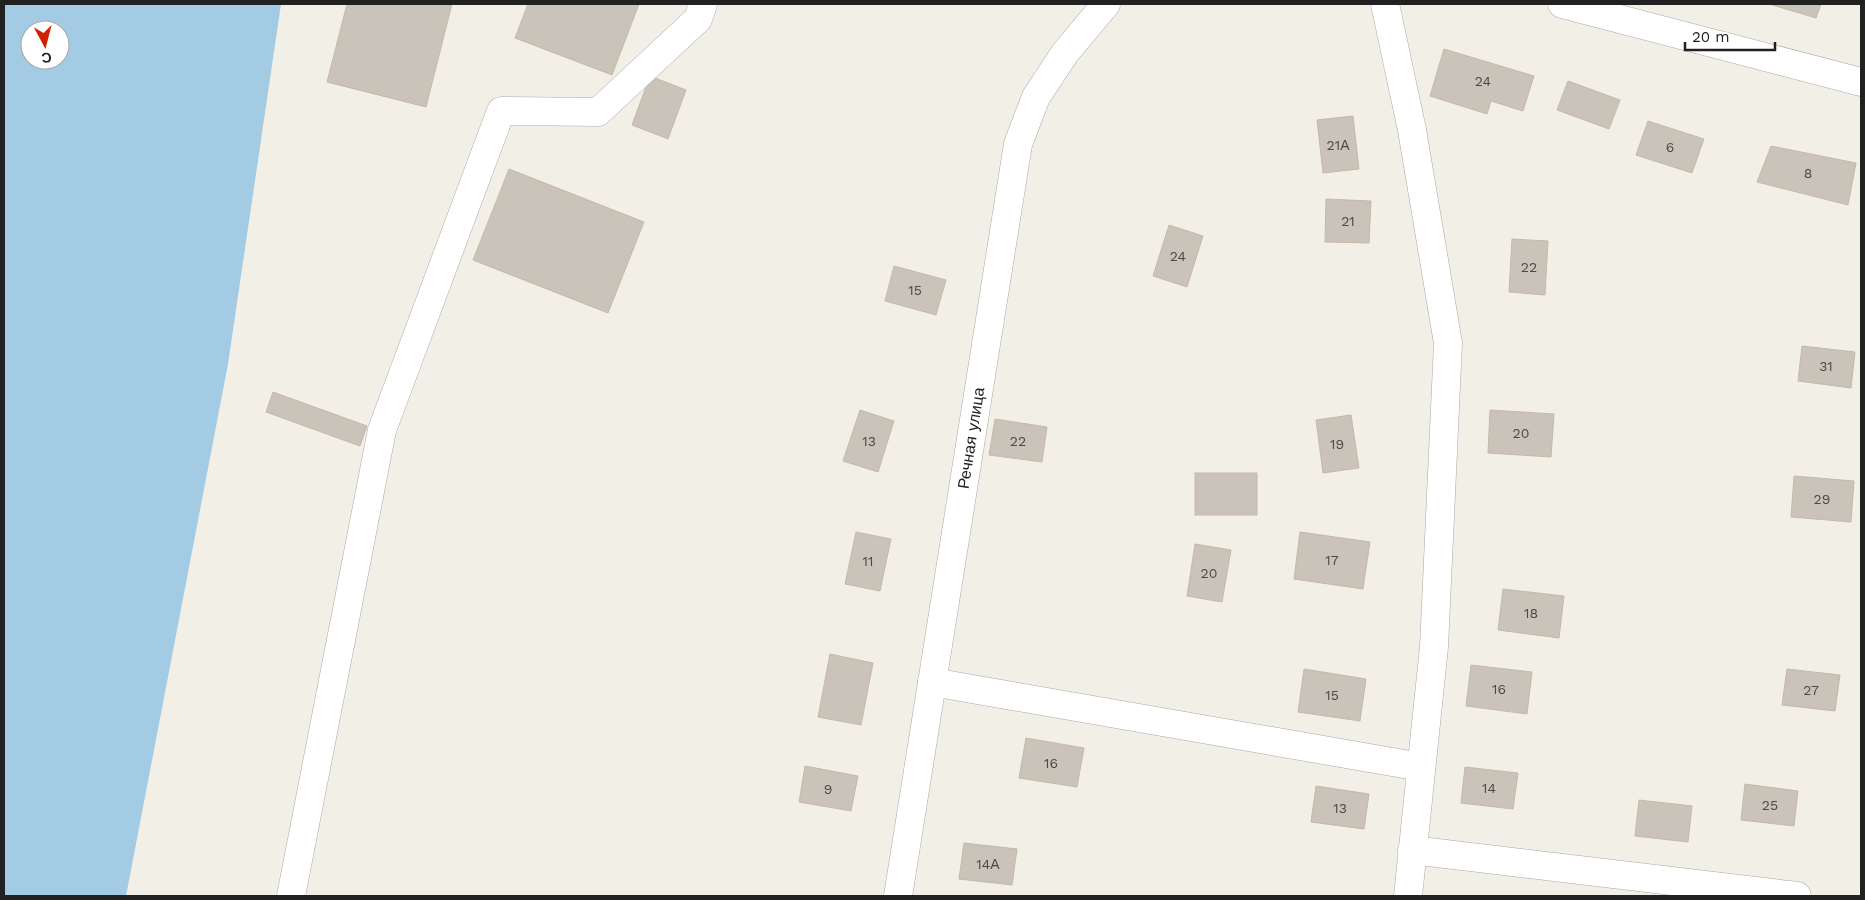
<svg xmlns="http://www.w3.org/2000/svg" width="1865" height="900" font-family="'Work Sans',sans-serif">
<style>
.water{fill:#a3cbe3;fill-rule:evenodd}
.building{fill:#cac3b9;stroke:#c5b9a7}
.lines{fill:none;stroke-linecap:round;stroke-linejoin:round}
.minor-casing{stroke:#a8a8a8;stroke-width:29}
.minor{stroke:#fff;stroke-width:28}
.labels{text-anchor:middle;dominant-baseline:central;stroke-width:4;stroke-linejoin:round;paint-order:stroke}
.number-label{font-size:14px;fill:#4b4a47}
.street-label{font-size:16px;fill:#212121;stroke:#fff}
</style>
<rect width="100%" height="100%" fill="#f2f0e6"/>
<path class="water" d="M 4,4 L 281,4 L 228,364 L 126,896 L 4,896 ZM 30,30 L 60,30 L 60,60 L 30,60 Z"/>
<g class="building">
<polygon points="347,4 452,4 426,107 327,82"/>
<polygon points="528,4 639,4 612,75 515,38"/>
<polygon points="1769,4 1821,4 1816,18"/>
<polygon points="1444,49 1534,76 1523,111 1491,101 1487,114 1430,96"/>
<polygon points="650,76 686,90 668,139 632,125"/>
<polygon points="1568,81 1620,100 1609,129 1557,110"/>
<polygon points="1353,116 1359,169 1323,173 1317,120"/>
<polygon points="1648,121 1704,139 1692,173 1636,155"/>
<polygon points="1771,146 1856,163 1848,205 1757,182"/>
<polygon points="509,169 644,222 608,313 473,260"/>
<polygon points="1326,199 1371,201 1369,243 1325,242"/>
<polygon points="1169,225 1203,236 1187,287 1153,276"/>
<polygon points="1512,239 1548,241 1545,295 1509,292"/>
<polygon points="894,266 946,280 936,315 885,301"/>
<polygon points="1802,346 1855,352 1851,388 1798,381"/>
<polygon points="273,392 367,426 360,446 266,412"/>
<polygon points="860,410 894,421 878,472 843,461"/>
<polygon points="1490,410 1554,414 1551,457 1488,453"/>
<polygon points="1351,415 1359,468 1323,473 1316,420"/>
<polygon points="995,419 1047,427 1042,462 989,455"/>
<rect x="1195" y="473" width="62" height="42"/>
<polygon points="1794,476 1854,481 1851,522 1791,517"/>
<polygon points="856,532 891,539 880,591 845,584"/>
<polygon points="1300,532 1370,542 1363,589 1294,579"/>
<polygon points="1195,544 1231,550 1222,602 1187,596"/>
<polygon points="1503,589 1564,596 1559,638 1498,630"/>
<polygon points="830,654 873,663 861,725 818,717"/>
<polygon points="1471,665 1532,672 1527,714 1466,706"/>
<polygon points="1304,669 1366,679 1360,721 1298,712"/>
<polygon points="1787,669 1840,675 1835,711 1782,705"/>
<polygon points="1026,738 1084,748 1077,787 1019,778"/>
<polygon points="805,766 858,776 851,811 799,802"/>
<polygon points="1465,767 1518,773 1513,809 1461,803"/>
<polygon points="1745,784 1798,791 1794,826 1741,820"/>
<polygon points="1316,786 1369,794 1364,829 1311,822"/>
<polygon points="1639,800 1692,806 1688,842 1635,836"/>
<polygon points="964,843 1017,849 1012,885 959,879"/>
</g>
<g class="lines">
<defs>
<g id="minor">
<polyline points="1385,4 1412,130 1448,343 1434,647 1408,896"/>
<polyline points="1562,4 1861,82"/>
<polyline points="932,682 1421,767"/>
<polyline points="1412,850 1797,896"/>
<polyline points="291,896 382,430 501,111 598,112 698,19 703,4"/>
<polyline points="898,896 1018,144 1036,97 1065,53 1106,4"/>
</g>
</defs>
<use href="#minor" class="minor-casing"/>
<use href="#minor" class="minor"/>
</g>
<g class="labels">
<g class="number-label">
<text x="1483" y="81">24</text>
<text x="1338" y="145">21А</text>
<text x="1670" y="147">6</text>
<text x="1808" y="173">8</text>
<text x="1348" y="221">21</text>
<text x="1178" y="256">24</text>
<text x="1529" y="267">22</text>
<text x="915" y="290">15</text>
<text x="1826" y="366">31</text>
<text x="1521" y="433">20</text>
<text x="869" y="441">13</text>
<text x="1018" y="441">22</text>
<text x="1337" y="444">19</text>
<text x="1822" y="499">29</text>
<text x="1332" y="560">17</text>
<text x="868" y="561">11</text>
<text x="1209" y="573">20</text>
<text x="1531" y="613">18</text>
<text x="1499" y="689">16</text>
<text x="1811" y="690">27</text>
<text x="1332" y="695">15</text>
<text x="1051" y="763">16</text>
<text x="1489" y="788">14</text>
<text x="828" y="789">9</text>
<text x="1770" y="805">25</text>
<text x="1340" y="808">13</text>
<text x="988" y="864">14А</text>
</g>
<g class="street-label">
<text transform="translate(971 438) rotate(-81)">Речная улица</text>
</g>
</g>
<rect width="1865" height="900" fill="none" stroke="#212121" stroke-width="10"/>
<g transform="translate(45 45) rotate(173)"><circle r="24" fill="#ffffff" stroke="#a6a6a6"/>
<path d="M0-4L9 19L0 12L-9 19Z" fill="#d12100"/>
<text y="-8" font-size="14" font-weight="bold" text-anchor="middle" fill="#212121">С</text>
</g>
<path d="M1685 42v8h90v-8" fill="none" stroke="#212121" stroke-width="2.5"/>
<text x="1692" y="42" font-size="15" fill="#212121" stroke="#ffffff" stroke-width="4" paint-order="stroke">20 m</text>
</svg>
